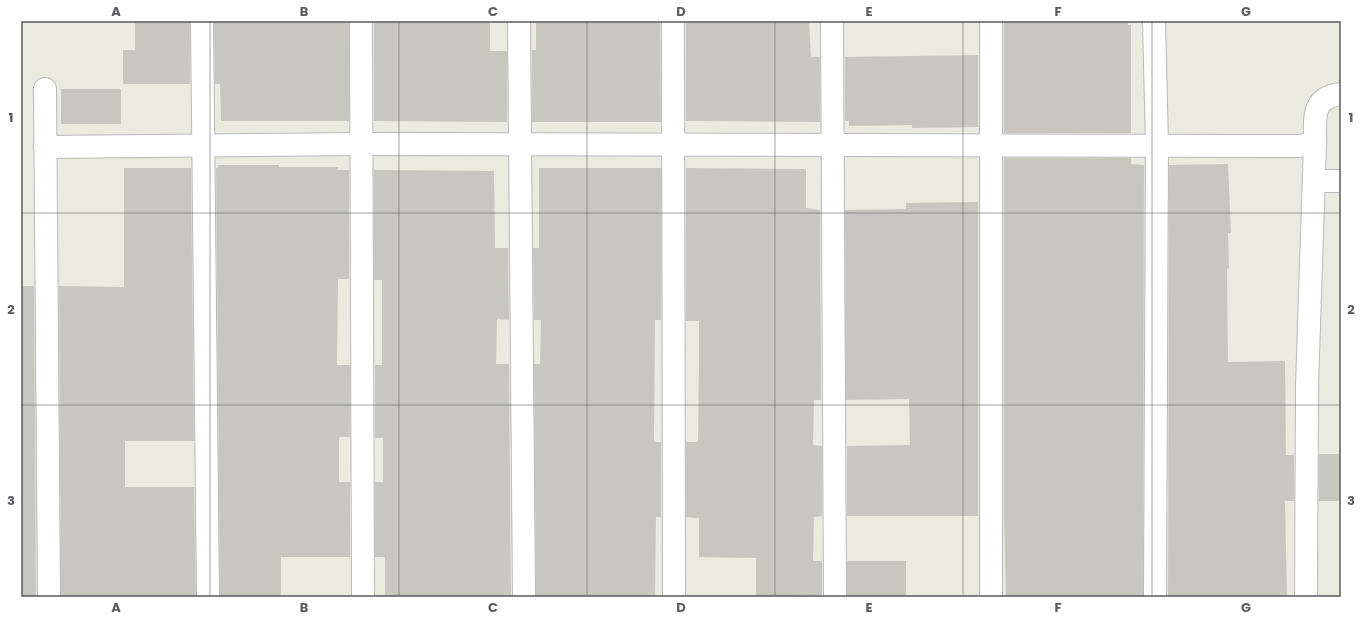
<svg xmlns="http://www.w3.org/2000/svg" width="1362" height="618" font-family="Poppins,sans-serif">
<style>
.building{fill:#c8c7bf}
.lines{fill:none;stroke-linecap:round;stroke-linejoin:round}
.minor-casing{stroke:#b7b9be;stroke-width:24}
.minor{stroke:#fff;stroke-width:22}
.grid{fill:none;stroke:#585b60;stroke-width:1;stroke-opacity:0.55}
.neatline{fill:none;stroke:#585b60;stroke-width:1.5}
.grid-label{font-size:13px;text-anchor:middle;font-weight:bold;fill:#585b60}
</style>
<rect width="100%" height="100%" fill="#ebeadf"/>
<g class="building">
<polygon points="135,21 190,21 190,84 123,84 123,50 135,50"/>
<polygon points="214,21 349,21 349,121 221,121 220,84 215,84"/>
<polygon points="374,21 490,21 490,51 507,51 507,122 374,121"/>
<polygon points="536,21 660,21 661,122 532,122 532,50 536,50"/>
<polygon points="686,21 809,21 811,57 820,57 820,122 686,121"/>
<polygon points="1004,21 1128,21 1128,25 1131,25 1131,133 1004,133"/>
<polygon points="978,55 978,127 912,128 912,125 849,126 849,121 845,121 845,57"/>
<rect x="61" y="89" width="60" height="35"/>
<polygon points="1004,158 1131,158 1131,164 1144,165 1143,597 1006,597 1004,516"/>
<polygon points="1228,164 1231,233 1228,233 1229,268 1227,269 1228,362 1285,361 1286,455 1294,455 1294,501 1285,501 1287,597 1168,597 1169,165"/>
<polygon points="218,165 279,165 279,167 338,167 338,170 349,170 349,279 338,279 337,365 350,365 350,437 339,437 339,482 350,482 350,557 281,557 281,597 220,597 216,168 218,168"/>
<polygon points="124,168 191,168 194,441 125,441 125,487 194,487 196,597 61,597 59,286 124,287"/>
<polygon points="539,168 661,168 661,320 655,320 654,442 661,442 661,517 656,517 655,597 536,596 534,364 540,364 541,320 534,320 533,248 539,248"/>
<polygon points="686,168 806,169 806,208 820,210 821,400 814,400 813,445 822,446 822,516 814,517 813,561 822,561 822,595 756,597 756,558 699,557 699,518 686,517 686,442 698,442 699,360 699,321 686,321"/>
<polygon points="374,170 494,171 495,246 495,248 508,248 509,320 497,319 496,364 509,364 511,596 385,597 385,557 375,557 375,482 383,482 383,438 375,438 375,365 382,365 382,280 374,280"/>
<polygon points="978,202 978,516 847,516 847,446 910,445 909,399 846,400 845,210 906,209 906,203"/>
<polygon points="21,286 34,286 36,597 21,597"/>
<rect x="1319" y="454" width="22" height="47"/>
<rect x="847" y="561" width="59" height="35"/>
</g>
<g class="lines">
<defs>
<g id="minor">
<polyline points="202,21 208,597"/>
<polyline points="361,21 363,597"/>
<polyline points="519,21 524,597"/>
<polyline points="673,21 674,597"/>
<polyline points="832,21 835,597"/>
<polyline points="991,21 991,597"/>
<polyline points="1154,21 1157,145 1155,597"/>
<polyline points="45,89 49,597"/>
<path d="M 45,147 L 361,144 L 1299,146 L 1315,143 C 1315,119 1311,97 1341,94"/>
<polyline points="1314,181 1341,181"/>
<polyline points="1306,597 1307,386 1315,143"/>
</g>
</defs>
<use href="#minor" class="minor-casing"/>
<use href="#minor" class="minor"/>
</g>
<path class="grid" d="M 210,21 L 210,597M 399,21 L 399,597M 587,21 L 587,597M 775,21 L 775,597M 963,21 L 963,597M 1152,21 L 1152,597M 21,213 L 1341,213M 21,405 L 1341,405"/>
<rect width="1362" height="618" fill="none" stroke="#ffffff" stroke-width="44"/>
<rect x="22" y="22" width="1318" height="574" class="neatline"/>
<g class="grid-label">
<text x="116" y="16">A</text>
<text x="304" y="16">B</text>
<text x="493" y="16">C</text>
<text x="681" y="16">D</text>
<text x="869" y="16">E</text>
<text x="1058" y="16">F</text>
<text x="1246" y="16">G</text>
<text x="11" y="122">1</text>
<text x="1351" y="122">1</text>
<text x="11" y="314">2</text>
<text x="1351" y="314">2</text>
<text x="11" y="505">3</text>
<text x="1351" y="505">3</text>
<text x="116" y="612">A</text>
<text x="304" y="612">B</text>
<text x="493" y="612">C</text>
<text x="681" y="612">D</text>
<text x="869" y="612">E</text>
<text x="1058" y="612">F</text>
<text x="1246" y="612">G</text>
</g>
</svg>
